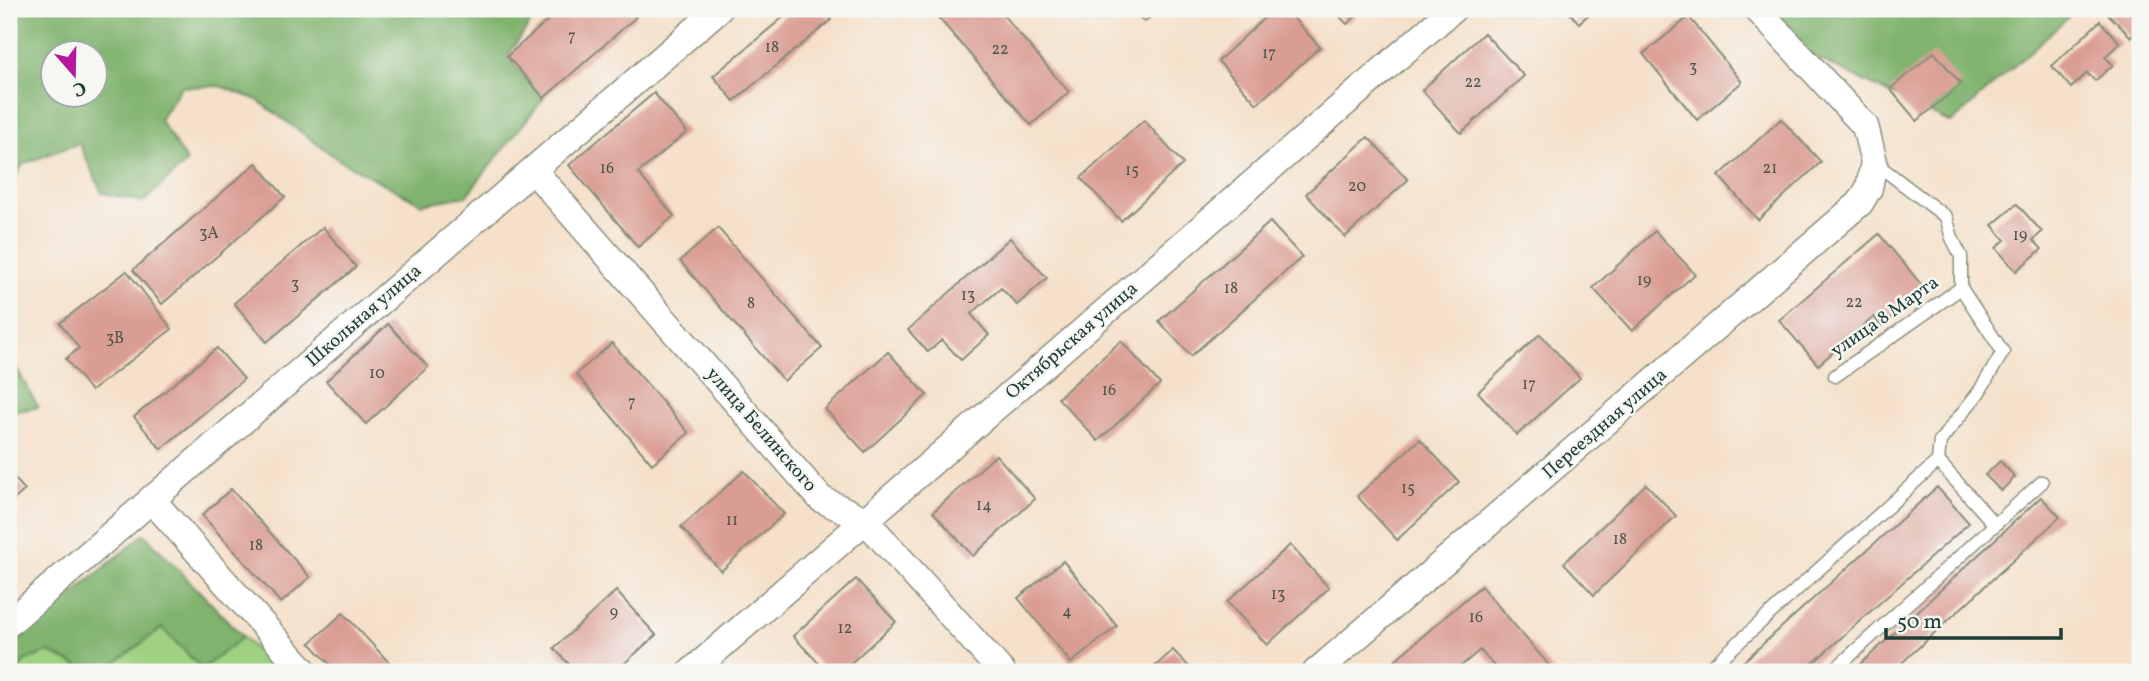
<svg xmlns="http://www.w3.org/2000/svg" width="2149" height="681" font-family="Vollkorn,serif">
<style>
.green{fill:#a0d180;stroke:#60875a;stroke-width:2}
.forest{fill:#80b36e;stroke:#507851;stroke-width:2;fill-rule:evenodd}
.building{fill:#da9d93}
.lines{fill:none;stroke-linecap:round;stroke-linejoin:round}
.lane-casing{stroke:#8a8e7e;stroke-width:15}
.street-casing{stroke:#8a8e7e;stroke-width:29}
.lane{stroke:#fff;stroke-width:12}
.street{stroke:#fff;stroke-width:26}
.labels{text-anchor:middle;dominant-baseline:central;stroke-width:5;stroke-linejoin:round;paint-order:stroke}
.number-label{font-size:16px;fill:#4e554c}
.street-label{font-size:19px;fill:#1f3d34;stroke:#f6f6f2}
</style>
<rect width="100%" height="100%" fill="#f6f6f2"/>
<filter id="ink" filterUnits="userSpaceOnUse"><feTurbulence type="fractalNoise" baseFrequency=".0143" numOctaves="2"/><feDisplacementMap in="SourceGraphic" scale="14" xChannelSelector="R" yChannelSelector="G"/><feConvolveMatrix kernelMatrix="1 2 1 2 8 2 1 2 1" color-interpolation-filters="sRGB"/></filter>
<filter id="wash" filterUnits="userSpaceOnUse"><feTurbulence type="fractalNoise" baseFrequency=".00686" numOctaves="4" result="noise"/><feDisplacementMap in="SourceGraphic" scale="28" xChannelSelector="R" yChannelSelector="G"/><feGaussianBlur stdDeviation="1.57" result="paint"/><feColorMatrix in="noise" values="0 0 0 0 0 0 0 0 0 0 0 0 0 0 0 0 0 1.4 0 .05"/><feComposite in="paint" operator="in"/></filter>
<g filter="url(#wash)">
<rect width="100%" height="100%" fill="#f5e0c9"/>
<polygon class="green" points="144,534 277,672 9,672 9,648"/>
<g class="forest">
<path d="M 9,9 L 541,9 L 507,56 L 544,98 L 466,196 L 422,204 L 339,160 L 257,100 L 220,86 L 181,87 L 160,120 L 187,162 L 143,202 L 102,193 L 79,143 L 23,164 L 9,190 ZM 52,52 L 94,52 L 94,94 L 52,94 Z"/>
<polygon points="1769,9 2077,9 1951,123 1804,52"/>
<polygon points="9,355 38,407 9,413"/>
<polygon points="144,534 243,637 202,669 162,628 103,672 90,672 49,652 26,660 16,672 9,672 9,648"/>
</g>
<g id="blocks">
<g class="building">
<polygon points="561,9 629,9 636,17 544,98 507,56"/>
<polygon points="793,9 822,9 831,20 734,101 713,76"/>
<polygon points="931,9 998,9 1069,92 1031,125"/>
<polygon points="1133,9 1159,9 1144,22"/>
<polygon points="1274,9 1285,9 1320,47 1257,104 1218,61"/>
<polygon points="1333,9 1364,9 1347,24"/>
<polygon points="1566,9 1595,9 1579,23"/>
<polygon points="2112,9 2140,9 2140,28 2131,37 2107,13"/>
<polygon points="1689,17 1742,82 1697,120 1643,54"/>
<polygon points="2100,21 2120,43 2105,57 2113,65 2095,81 2087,73 2071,88 2052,66"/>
<polygon points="1484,33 1524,76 1461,133 1422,90"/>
<polygon points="1934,52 1961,84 1917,121 1890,89"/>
<polygon points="654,93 687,132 638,173 674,216 638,247 569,165"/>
<polygon points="1781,119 1821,162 1758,220 1719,176"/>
<polygon points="1144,120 1183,164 1121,221 1081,178"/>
<polygon points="1368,137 1408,180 1345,237 1306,194"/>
<polygon points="256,163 285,197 162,304 133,270"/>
<polygon points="2017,204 2042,232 2033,240 2042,249 2016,271 1996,248 2005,240 1992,225"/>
<polygon points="1270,222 1302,257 1191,356 1159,321"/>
<polygon points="323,227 356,267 267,342 234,303"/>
<polygon points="718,228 822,348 784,381 680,261"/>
<polygon points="1655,231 1695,274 1632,331 1593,288"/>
<polygon points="1879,234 1925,289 1881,326 1874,317 1818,365 1779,320"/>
<polygon points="1010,238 1047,278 1017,305 1001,288 971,314 989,335 961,360 942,340 928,352 908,330"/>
<polygon points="127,271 172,329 91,391 66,359 79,348 60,323"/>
<polygon points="388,324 428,367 366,424 326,381"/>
<polygon points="1540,334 1580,378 1517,435 1478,392"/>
<polygon points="1121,341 1160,384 1098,441 1058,398"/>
<polygon points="612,343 689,433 652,464 576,374"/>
<polygon points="217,348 244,379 161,449 134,417"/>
<polygon points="888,352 927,395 865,452 825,409"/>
<polygon points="1420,439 1459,482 1397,540 1357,496"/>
<polygon points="996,455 1035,499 973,556 933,512"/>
<polygon points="2000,461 2015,477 2001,491 1985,475"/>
<polygon points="744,471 784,514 721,571 681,527"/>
<polygon points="9,472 25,490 9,504"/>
<polygon points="1646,484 1676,516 1594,595 1564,563"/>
<polygon points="1937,487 1969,523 1803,672 1732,672"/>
<polygon points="231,489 310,577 281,603 202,515"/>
<polygon points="2041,497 2060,517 1892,672 1852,672"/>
<polygon points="1290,545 1329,588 1267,645 1227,602"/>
<polygon points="1063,561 1117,626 1071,663 1018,598"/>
<polygon points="856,579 896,622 841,672 827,672 793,636"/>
<polygon points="1481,586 1554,671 1499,672 1480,650 1454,672 1406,672 1395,660"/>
<polygon points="616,591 656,635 615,672 576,672 554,648"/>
<polygon points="343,613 398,672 337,672 310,643"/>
<polygon points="1173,650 1194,672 1149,672"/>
</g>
</g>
</g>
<g filter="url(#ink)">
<use href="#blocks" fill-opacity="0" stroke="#8a8e7e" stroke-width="2"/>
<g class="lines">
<defs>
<g id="lane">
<polyline points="1961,288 2003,352 1979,392 1940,441 1938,461 1995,525"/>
<polyline points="1835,376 1961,288 1961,256 1952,238 1946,217 1874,162"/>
<polyline points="1706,672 1938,461"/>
<polyline points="1832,672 2042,482"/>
</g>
<g id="street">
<polyline points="534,171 821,499 865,520 1002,672"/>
<polyline points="151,499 305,672"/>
<polyline points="9,623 719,9"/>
<polyline points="691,672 1453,9"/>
<polyline points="1316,672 1860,203 1869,188 1874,162 1865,126 1757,9"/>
</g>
</defs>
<use href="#lane" class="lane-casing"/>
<use href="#street" class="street-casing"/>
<use href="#lane" class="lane"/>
<use href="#street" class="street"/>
</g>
</g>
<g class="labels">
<g class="number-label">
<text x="572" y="37">7</text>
<text x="772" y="48">18</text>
<text x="1000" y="50">22</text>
<text x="1269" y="54">17</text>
<text x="1693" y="68">3</text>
<text x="1473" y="83">22</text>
<text x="607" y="169">16</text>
<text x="1770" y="169">21</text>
<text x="1132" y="171">15</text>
<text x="1357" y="187">20</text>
<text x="209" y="234">3А</text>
<text x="2020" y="236">19</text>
<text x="1644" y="281">19</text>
<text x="295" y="285">3</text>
<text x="1231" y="289">18</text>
<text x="968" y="296">13</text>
<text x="1854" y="303">22</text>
<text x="751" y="304">8</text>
<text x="115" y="339">3В</text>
<text x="377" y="374">10</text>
<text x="1529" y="385">17</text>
<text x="1109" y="391">16</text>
<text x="632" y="403">7</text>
<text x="1408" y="489">15</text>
<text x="984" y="506">14</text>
<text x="732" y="521">11</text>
<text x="1620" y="540">18</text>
<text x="256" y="546">18</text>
<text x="1278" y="595">13</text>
<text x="1067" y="612">4</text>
<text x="614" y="613">9</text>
<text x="1476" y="618">16</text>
<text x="845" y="629">12</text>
</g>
<g class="street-label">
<text transform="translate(364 316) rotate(-41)">Школьная улица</text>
<text transform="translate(1885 317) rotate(-35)">улица 8 Марта</text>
<text transform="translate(1072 341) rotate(-41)">Октябрьская улица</text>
<text transform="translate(1605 424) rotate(-41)">Переездная улица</text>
<text transform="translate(761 430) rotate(49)">улица Белинского</text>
</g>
</g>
<rect width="2149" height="681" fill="none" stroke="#f6f6f2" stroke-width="35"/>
<g transform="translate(74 74) rotate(160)"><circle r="33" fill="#f6f6f2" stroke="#a0aca6" stroke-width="2"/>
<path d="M0-5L12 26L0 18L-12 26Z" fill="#b5179e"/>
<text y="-10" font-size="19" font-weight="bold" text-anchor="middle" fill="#1f3d34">С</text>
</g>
<path d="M1886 628v10h175v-10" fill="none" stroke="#1f3d34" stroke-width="3.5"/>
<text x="1897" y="628" font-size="21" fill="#1f3d34" stroke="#f6f6f2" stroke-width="5" paint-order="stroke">50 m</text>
</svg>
